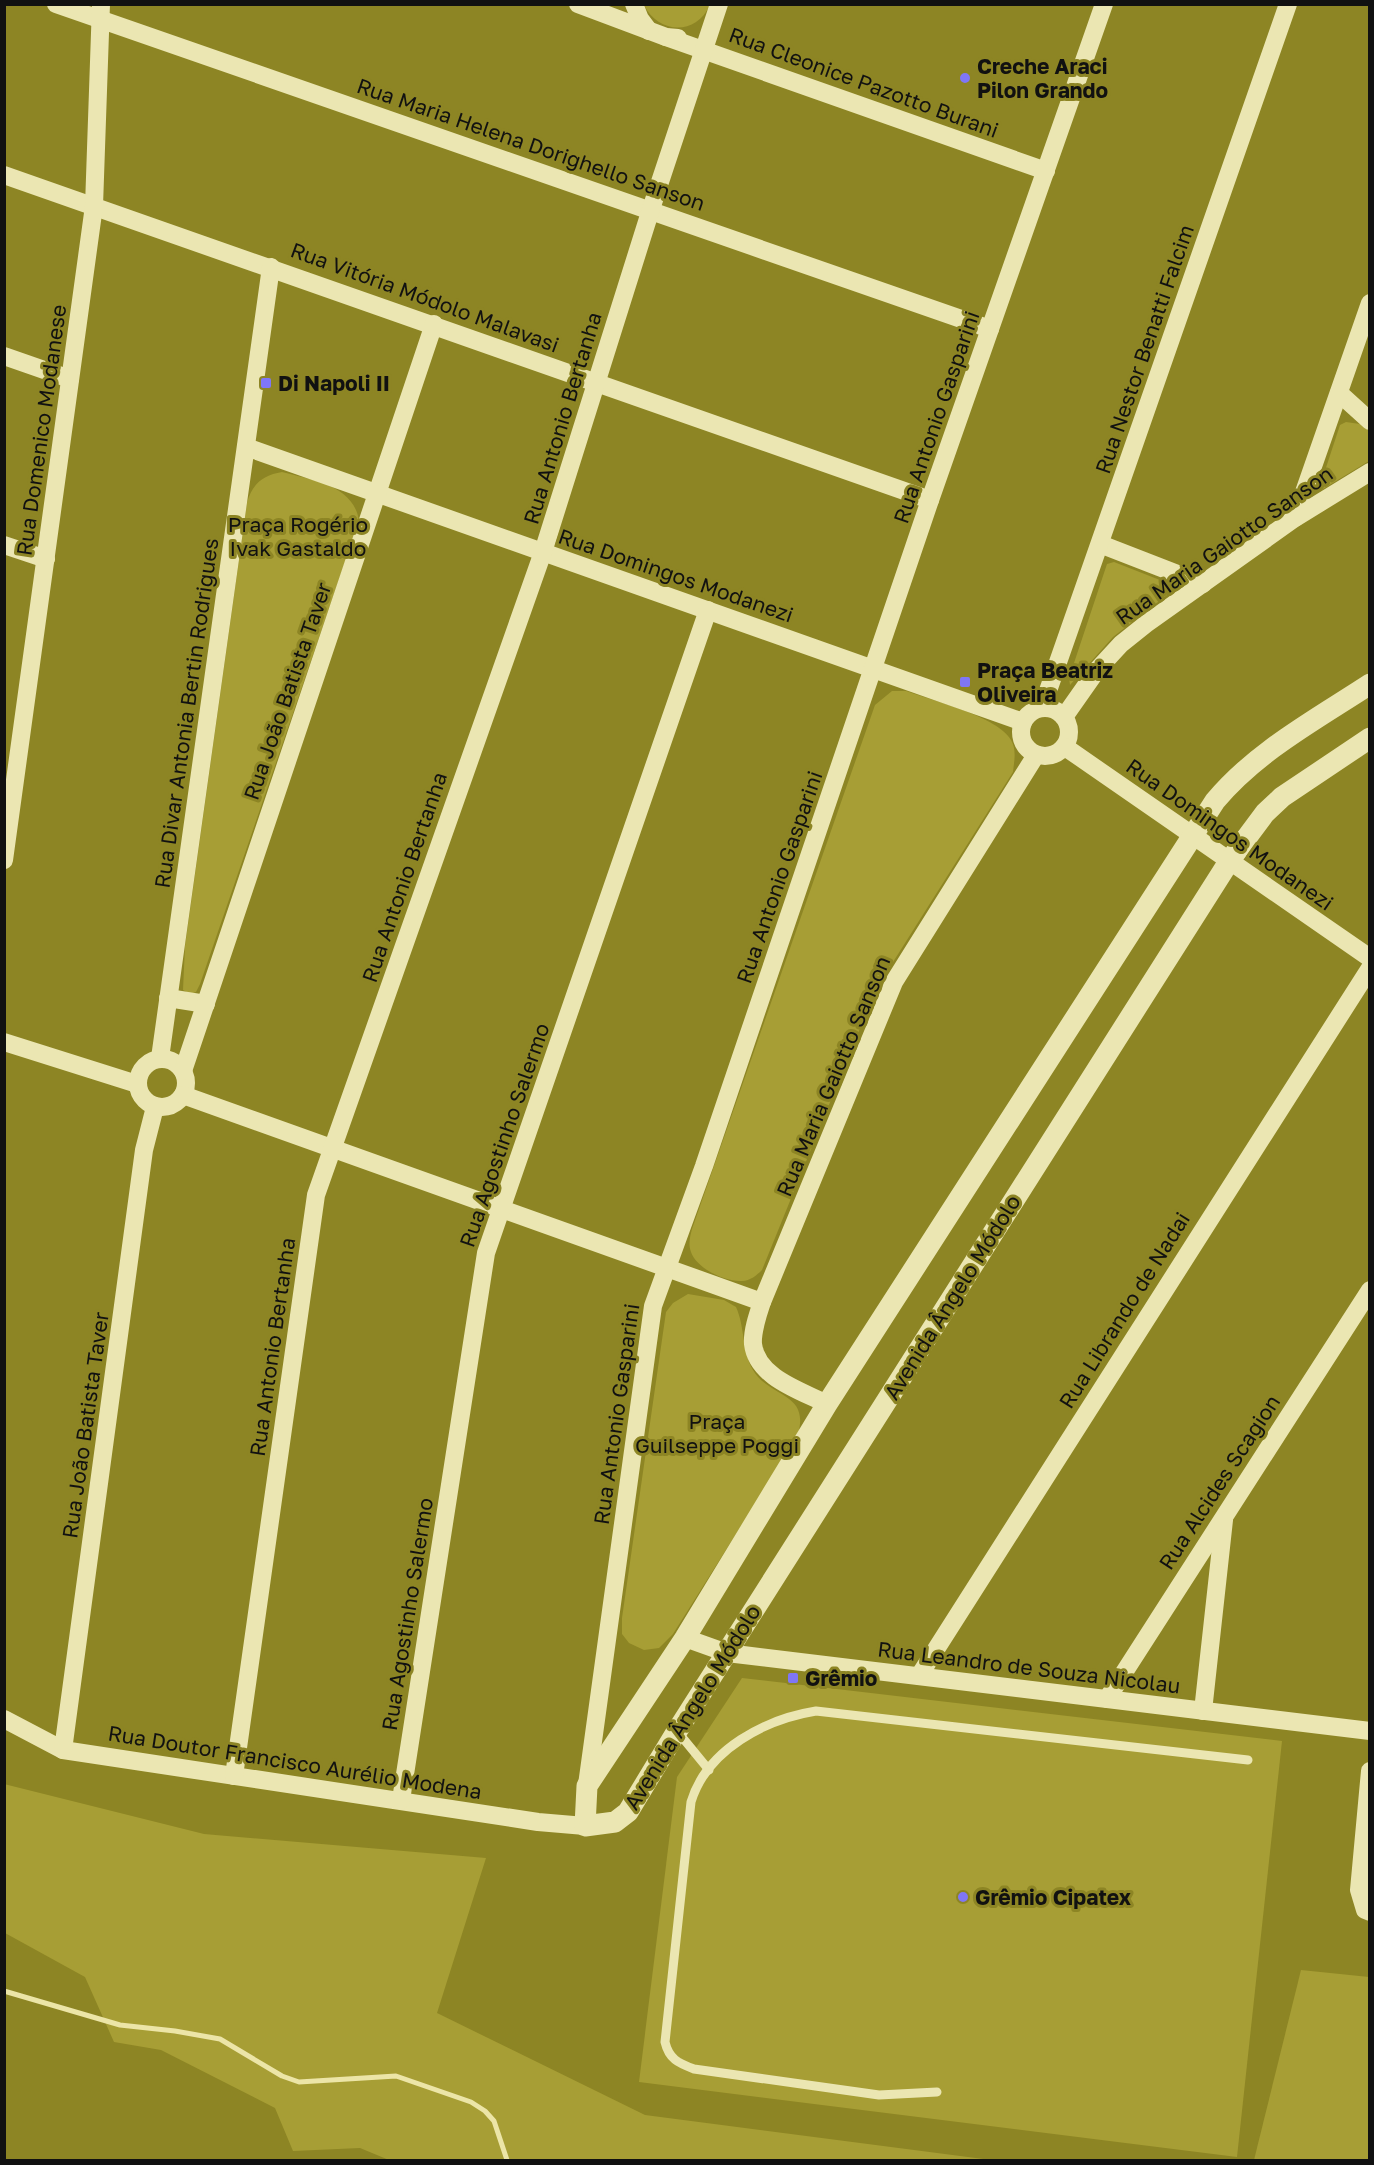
<svg xmlns="http://www.w3.org/2000/svg" width="1374" height="2165" font-family="'Golos Text',sans-serif">
<style>
.green{fill:#a79e35}
.lines{fill:none;stroke-linecap:round;stroke-linejoin:round}
.stream{stroke:#ece5a7;stroke-width:5}
.service{stroke:#ebe6b2;stroke-width:9}
.minor{stroke:#ebe6b2;stroke-width:18}
.tertiary{stroke:#ebe6b2;stroke-width:21}
.poi-dot{fill:#7f76f6;stroke:#8d8524;stroke-width:2}
.labels{text-anchor:middle;dominant-baseline:central;stroke-width:6;stroke-linejoin:round;paint-order:stroke}
.poi-label{font-size:21px;font-weight:bold;fill:#111;stroke:#8d8524;text-anchor:start}
.street-label{font-size:21px;fill:#111;stroke:#8d8524}
.park-label{font-size:21px;fill:#111;stroke:#8d8524}
</style>
<rect width="100%" height="100%" fill="#8d8524"/>
<g class="green">
<path d="M 644,5 L 710,5 C 696,36 658,34 644,5 Z"/>
<polygon points="1346,422 1360,424 1369,431 1369,461 1318,492 1340,425"/>
<path d="M 282,472 C 312,480 354,485 359,521 L 200,984 L 196,992 L 190,994 L 183,990 L 185,946 L 247,503 C 252,484 263,475 282,472 Z"/>
<polygon points="1114,562 1165,582 1168,587 1167,595 1113,637 1070,685 1069,678 1107,564"/>
<path d="M 892,691 L 906,691 C 931,700 999,717 1011,740 C 1017,750 1014,762 1013,772 L 876,989 L 762,1270 C 757,1275 750,1281 742,1281 C 725,1282 696,1268 691,1252 C 688,1244 690,1237 692,1229 L 875,705 Z"/>
<path d="M 688,1294 L 724,1300 L 736,1307 C 745,1327 742,1351 753,1370 C 770,1399 812,1392 797,1437 L 673,1634 L 659,1648 L 644,1650 L 629,1643 L 622,1634 L 622,1618 L 666,1312 L 673,1303 Z"/>
<polygon points="742,1678 1282,1741 1237,2157 639,2082 677,1777"/>
<polygon points="4,1784 204,1834 486,1858 437,2013 645,2115 991,2160 389,2160 360,2148 293,2151 275,2108 161,2050 114,2042 85,1977 5,1933"/>
<polygon points="1301,1970 1369,1977 1369,2160 1254,2160"/>
</g>
<g class="lines">
<polyline class="stream" points="4,1991 120,2025 175,2031 220,2039 282,2076 299,2082 396,2076 471,2102 485,2111 494,2121 507,2160"/>
<g class="service">
<polyline points="677,1731 709,1770"/>
<path d="M 937,2092 L 879,2095 L 694,2069 C 678,2063 669,2059 665,2042 L 691,1802 C 707,1749 766,1719 816,1711 L 1248,1760"/>
</g>
<g class="minor">
<polyline points="56,4 990,329"/>
<polyline points="578,4 666,37 678,38"/>
<polyline points="634,4 640,19 649,31"/>
<polyline points="666,37 1046,171"/>
<polyline points="4,175 930,500"/>
<polyline points="4,356 70,379"/>
<polyline points="1339,393 1370,421"/>
<polyline points="246,447 1023,722"/>
<polyline points="1295,518 1370,303"/>
<polyline points="1100,544 1203,584"/>
<polyline points="4,545 46,559"/>
<polyline points="1042,708 1288,4"/>
<circle cx="1045" cy="732" r="24"/>
<polyline points="1064,717 1097,670 1121,644 1146,624 1295,518 1370,472"/>
<polyline points="1065,747 1370,958"/>
<polyline points="4,860 94,206 101,4"/>
<polyline points="168,998 206,1004"/>
<polyline points="4,1042 137,1084"/>
<polyline points="160,1058 271,267"/>
<circle cx="162" cy="1083" r="24"/>
<polyline points="183,1071 434,324"/>
<polyline points="183,1095 762,1302"/>
<path d="M 827,1404 C 802,1391 757,1378 753,1344 C 752,1331 758,1314 762,1302 L 894,982 L 1036,755"/>
<polyline points="685,1638 727,1653 1370,1731"/>
<polyline points="919,1676 1370,968"/>
<polyline points="1107,1699 1370,1290"/>
<polyline points="1203,1711 1224,1520"/>
<polyline points="4,1719 63,1750 538,1822 585,1826"/>
<polyline points="63,1750 144,1150 155,1107"/>
<polyline points="1370,1771 1359,1890 1365,1910 1370,1912"/>
<polyline points="234,1776 316,1195 543,552 651,209 719,4"/>
<polyline points="587,1785 653,1306 704,1166 930,500 1104,4"/>
<polyline points="401,1800 486,1253 708,610"/>
</g>
<path class="tertiary" d="M 1370,684 C 1315,720 1257,751 1215,801 L 827,1404 L 685,1638 L 587,1786 L 585,1826 L 615,1822 L 628,1812 L 677,1731 L 1230,860 L 1265,813 L 1282,797 L 1370,738"/>
</g>
<g class="poi-dot">
<circle cx="965" cy="78" r="6"/>
<rect x="260" y="377" width="12" height="12" rx="3"/>
<rect x="959" y="676" width="12" height="12" rx="3"/>
<rect x="787" y="1672" width="12" height="12" rx="3"/>
<circle cx="963" cy="1897" r="6"/>
</g>
<g class="labels">
<g class="poi-label">
<text x="977" y="66">Creche Araci<tspan x="977" dy="24">Pilon Grando</tspan></text>
<text x="278" y="383">Di Napoli II</text>
<text x="977" y="670">Praça Beatriz<tspan x="977" dy="24">Oliveira</tspan></text>
<text x="805" y="1678">Grêmio</text>
<text x="975" y="1897">Grêmio Cipatex</text>
</g>
<g class="street-label">
<text transform="translate(864 82) rotate(20)">Rua Cleonice Pazotto Burani</text>
<text transform="translate(531 144) rotate(19)">Rua Maria Helena Dorighello Sanson</text>
<text transform="translate(425 297) rotate(20)">Rua Vitória Módolo Malavasi</text>
<text transform="translate(1144 349) rotate(-71)">Rua Nestor Benatti Falcim</text>
<text transform="translate(936 417) rotate(-71)">Rua Antonio Gasparini</text>
<text transform="translate(562 418) rotate(-73)">Rua Antonio Bertanha</text>
<text transform="translate(41 430) rotate(-82)">Rua Domenico Modanese</text>
<text transform="translate(1224 545) rotate(-35)">Rua Maria Gaiotto Sanson</text>
<text transform="translate(676 575) rotate(19)">Rua Domingos Modanezi</text>
<text transform="translate(287 691) rotate(-71)">Rua João Batista Taver</text>
<text transform="translate(186 713) rotate(-82)">Rua Divar Antonia Bertin Rodrigues</text>
<text transform="translate(1230 834) rotate(35)">Rua Domingos Modanezi</text>
<text transform="translate(404 877) rotate(-71)">Rua Antonio Bertanha</text>
<text transform="translate(779 877) rotate(-71)">Rua Antonio Gasparini</text>
<text transform="translate(833 1076) rotate(-67)">Rua Maria Gaiotto Sanson</text>
<text transform="translate(504 1135) rotate(-71)">Rua Agostinho Salermo</text>
<text transform="translate(952 1297) rotate(-58)">Avenida Ângelo Módolo</text>
<text transform="translate(1124 1310) rotate(-58)">Rua Librando de Nadai</text>
<text transform="translate(272 1347) rotate(-82)">Rua Antonio Bertanha</text>
<text transform="translate(616 1414) rotate(-82)">Rua Antonio Gasparini</text>
<text transform="translate(85 1425) rotate(-82)">Rua João Batista Taver</text>
<text transform="translate(1219 1482) rotate(-57)">Rua Alcides Scagion</text>
<text transform="translate(407 1614) rotate(-81)">Rua Agostinho Salermo</text>
<text transform="translate(1029 1667) rotate(7)">Rua Leandro de Souza Nicolau</text>
<text transform="translate(692 1707) rotate(-58)">Avenida Ângelo Módolo</text>
<text transform="translate(295 1762) rotate(9)">Rua Doutor Francisco Aurélio Modena</text>
</g>
<g class="park-label">
<text x="298" y="524">Praça Rogério<tspan x="298" dy="24">Ivak Gastaldo</tspan></text>
<text x="717" y="1421">Praça<tspan x="717" dy="24">Guilseppe Poggi</tspan></text>
</g>
</g>
<rect width="1374" height="2165" fill="none" stroke="#111111" stroke-width="12"/>
</svg>
